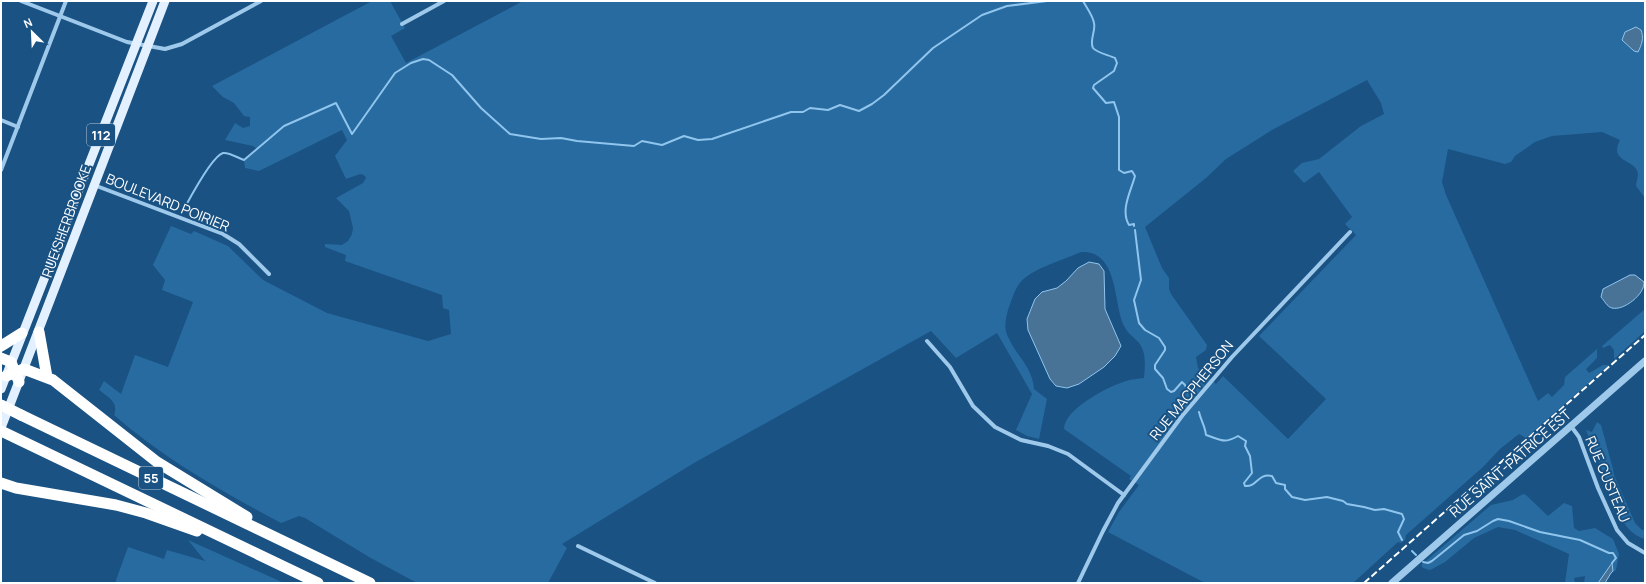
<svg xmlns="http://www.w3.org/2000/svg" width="1646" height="584" font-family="Manrope,sans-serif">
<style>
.green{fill:#286ba0;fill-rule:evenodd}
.water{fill:#487397;stroke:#90c5ee}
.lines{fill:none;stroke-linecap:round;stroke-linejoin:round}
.stream{stroke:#90c5ee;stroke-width:2}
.minor{stroke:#9ec9eb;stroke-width:4}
.tertiary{stroke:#9ec9eb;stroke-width:7}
.primary{stroke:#e2f0ff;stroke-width:9}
.motorway{stroke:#fff;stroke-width:11}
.rail{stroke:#fff;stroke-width:2;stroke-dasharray:7 3;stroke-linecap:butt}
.motorway-bridge{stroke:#fff;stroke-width:11}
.labels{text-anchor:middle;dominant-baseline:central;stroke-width:4;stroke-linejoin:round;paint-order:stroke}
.shield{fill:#195283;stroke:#bacbda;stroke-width:1}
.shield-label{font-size:13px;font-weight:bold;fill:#fff}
.street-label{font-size:14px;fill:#fff;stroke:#195283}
</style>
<rect width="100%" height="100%" fill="#195283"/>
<g class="green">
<path d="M 372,1 L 390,1 L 405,28 L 391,36 L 406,63 L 523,1 L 1645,1 L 1645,198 L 1636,186 C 1636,182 1638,178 1638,174 C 1637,159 1608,163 1620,140 L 1602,132 L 1552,136 L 1535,142 L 1515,156 L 1511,162 L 1505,164 L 1448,149 L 1442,182 L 1446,195 L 1538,401 L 1548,393 L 1552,397 L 1564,385 L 1565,377 L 1597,349 L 1597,358 L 1586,369 L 1589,373 L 1603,365 L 1609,365 L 1526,438 L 1519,434 L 1500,449 L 1483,467 L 1406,535 L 1405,540 L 1401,543 L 1398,542 L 1353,583 L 1205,583 L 1108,532 L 1119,512 L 1139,485 L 1129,479 L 1131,476 L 1064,429 C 1064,409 1109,386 1126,381 C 1132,379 1138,379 1144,378 C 1145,365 1147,349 1136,340 C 1131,335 1127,332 1124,326 C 1113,304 1119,250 1081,252 C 1063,260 1030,269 1019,284 C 1014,291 1012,300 1009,307 C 1006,317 1003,327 1008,337 C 1016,355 1033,368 1034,389 L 1047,399 L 1039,439 L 1027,436 L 1016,430 L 1032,394 L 997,333 L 956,358 L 931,331 L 694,463 L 562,544 L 567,548 L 548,583 L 417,583 L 369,557 L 305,518 L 299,516 L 281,523 C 223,492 164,459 114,415 C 119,402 108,397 99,390 L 104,381 L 121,394 L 135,355 L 168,367 L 193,302 L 162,290 L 165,280 L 153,265 L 171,226 L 191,234 L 194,231 L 228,246 L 263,280 L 327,313 L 428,341 L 451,334 L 449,310 L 443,308 L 442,295 L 345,261 L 346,255 L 325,247 L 325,244 L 342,245 L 348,241 L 352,234 L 353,228 L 349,211 L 336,198 L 363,183 L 366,178 L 364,175 L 360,174 L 346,179 L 335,156 L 347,140 L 342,130 L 259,171 L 245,168 L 244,160 L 257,149 L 253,146 L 225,140 L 235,123 L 243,128 L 250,126 L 250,117 L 244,116 L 234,103 L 223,97 L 212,86 ZM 1639,28 L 1643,34 L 1634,51 L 1622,40 ZM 1367,80 L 1381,103 L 1384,114 L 1361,126 L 1319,159 L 1302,163 L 1293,171 L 1304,183 L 1319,172 L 1352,217 L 1345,224 L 1356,235 L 1259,336 L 1326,399 L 1288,439 L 1223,376 L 1216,384 L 1198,368 L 1196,357 L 1206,350 L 1207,345 L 1171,294 L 1169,289 L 1169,278 L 1162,268 L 1145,227 L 1206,178 L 1226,159 L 1272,130 Z"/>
<polygon points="1645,309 1645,331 1614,359 1614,350 1610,345 1603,348 1602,346"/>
<path d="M 1597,422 L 1601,425 L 1613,469 L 1614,475 L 1635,523 L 1642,530 L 1645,530 L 1645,539 C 1634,536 1628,529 1622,520 L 1586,430 L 1592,432 Z"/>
<polygon points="1523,494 1526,495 1548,516 1564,503 1572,506 1574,528 1579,531 1595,528 1613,539 1619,554 1616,570 1602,579 1598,583 1584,583 1585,576 1574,578 1575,583 1565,583 1569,554 1515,530 1498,527 1474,538 1445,562 1434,568 1430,570 1423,568 1421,565 1491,505 1513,500"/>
<polygon points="188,540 284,583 115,583 128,547 164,559 167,550 205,561"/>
</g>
<g class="water">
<path d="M 1636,27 L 1641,30 C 1644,38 1642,44 1638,52 L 1634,51 L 1622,40 L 1625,32 Z"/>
<polygon points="1089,262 1099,264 1104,271 1105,309 1121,346 1115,356 1104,367 1079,384 1067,388 1056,386 1050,379 1028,330 1027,319 1035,299 1042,292 1057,288 1066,281 1078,268"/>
<path d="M 1630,275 L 1635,275 L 1644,282 C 1645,294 1624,311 1612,308 C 1607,307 1604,300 1601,297 L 1603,289 Z"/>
<polygon points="1612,563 1613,571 1611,573 1605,583 1598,583"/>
</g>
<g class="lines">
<g class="stream">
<path d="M 1083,1 C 1087,8 1093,16 1094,23 C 1096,31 1089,41 1093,48 C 1097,53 1109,55 1115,58 L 1117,63 L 1114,71 L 1094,85 L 1093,88 L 1106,103 L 1114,102 L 1119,117 L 1119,170 L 1124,173 L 1132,171 L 1135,176 C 1131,191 1120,210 1129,225 L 1134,224 L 1134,226"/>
<path d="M 184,209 C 190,198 212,156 223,153 C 229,152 238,158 244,160 L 284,126 L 336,103 L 352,134 L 395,73 L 411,63 L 423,59 L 429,60 L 452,75 L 481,108 L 510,134 L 541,139 L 561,138 L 577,141 L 634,146 L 642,141 L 662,145 L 684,136 L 698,140 L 712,139 L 791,112 L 803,112 L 810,108 L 828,110 L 840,105 L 859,111 L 872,104 L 884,95 L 933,48 L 982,15 L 1007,6 L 1047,1"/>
<polyline points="1135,230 1141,280 1134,300 1139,323 1145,330 1159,338 1165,347 1165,350 1155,365 1155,369 1163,378 1167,389 1171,392 1174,391 1182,382 1185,385 1188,393"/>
<path d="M 1199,412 C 1201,421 1205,426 1206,435 C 1221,440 1224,444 1238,436 L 1246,441 L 1245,446 L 1250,456 L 1252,473 L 1244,483 L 1245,486 C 1258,487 1257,473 1272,476 L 1276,483 L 1285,485 L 1285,489 L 1292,497 L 1305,500 L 1327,497 L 1343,501 L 1347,504 L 1364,507 L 1375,510 L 1384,509 L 1402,514 L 1404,519 L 1398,532 L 1402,540"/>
<polyline points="1412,551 1416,555"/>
<polyline points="1423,562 1428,563 1432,561 1464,535 1477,531 1493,521 1498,519 1509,521 1540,532 1580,540 1609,553 1613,553 1616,558 1612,563"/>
</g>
<g class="minor">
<polyline points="21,1 127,42 165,49 182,44 261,1"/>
<polyline points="402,24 444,1"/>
<polyline points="1,120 18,127"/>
<polyline points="1,170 66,1"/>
<polyline points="94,185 223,234 239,244 269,274"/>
<polyline points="927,341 950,367 973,406 995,427 1021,440 1048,446 1068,454 1124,495"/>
<polyline points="1571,426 1579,437 1598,488 1617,530 1628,543 1645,553"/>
<polyline points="578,546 655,583"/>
<polyline points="1078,583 1103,531 1118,503 1182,416 1232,357 1350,232"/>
</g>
<polyline class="tertiary" points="1392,583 1645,361"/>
<g class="primary">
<polyline points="1,389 153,1"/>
<polyline points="1,428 165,1"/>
</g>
<g class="motorway">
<polyline points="39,332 47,377"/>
<polyline points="1,346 22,333"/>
<polyline points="1,358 11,362 19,382"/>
<polyline points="6,376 24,369 53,380 157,462 247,517"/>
<polyline points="21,415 370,583"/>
<polyline points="1,431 318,583"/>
<polyline points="1,483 16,488 116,505 146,513 197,531"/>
</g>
<polyline class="rail" points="1364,583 1645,335"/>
<polyline class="motorway-bridge" points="1,405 21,415"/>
</g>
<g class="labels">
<g class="shield">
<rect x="87" y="124" width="28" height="22" rx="3"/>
<rect x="139" y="467" width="24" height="22" rx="3"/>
</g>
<g class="shield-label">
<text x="101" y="135">112</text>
<text x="151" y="478">55</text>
</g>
<g class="street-label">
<text transform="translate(168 202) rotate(22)">BOULEVARD POIRIER</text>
<text transform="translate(66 221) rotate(-70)">RUE SHERBROOKE</text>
<text transform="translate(1191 390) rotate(-51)">RUE MACPHERSON</text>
<text transform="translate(1510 463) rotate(-41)">RUE SAINT-PATRICE EST</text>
<text transform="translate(1608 479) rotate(67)">RUE CUSTEAU</text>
</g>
</g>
<rect width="1646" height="584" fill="none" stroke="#ffffff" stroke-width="4"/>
<g transform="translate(32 32) rotate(336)" stroke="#195283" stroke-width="3" paint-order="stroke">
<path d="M0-3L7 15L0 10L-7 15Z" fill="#ffffff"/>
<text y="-6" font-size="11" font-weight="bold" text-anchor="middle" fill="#ffffff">N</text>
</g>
</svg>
